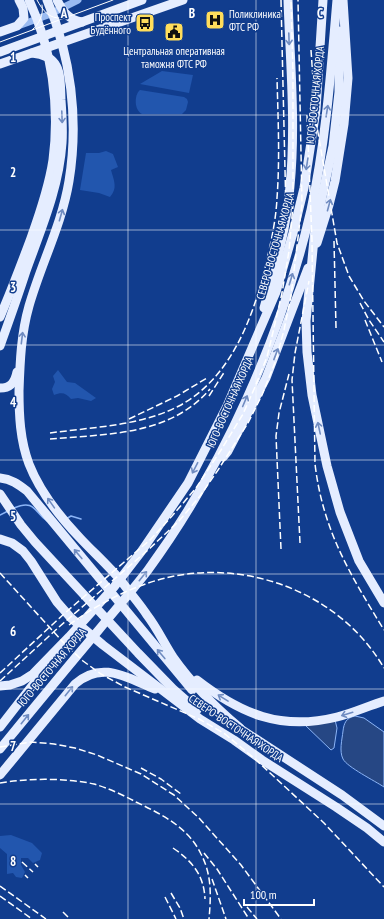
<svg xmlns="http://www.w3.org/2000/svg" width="384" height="919" font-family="'PT Sans Narrow',sans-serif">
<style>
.green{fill:#2256ae}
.water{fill:#264784;stroke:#8bb4f6}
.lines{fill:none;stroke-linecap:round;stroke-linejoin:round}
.stream{stroke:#8bb4f6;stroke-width:1.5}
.minor{stroke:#9abbf2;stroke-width:7}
.major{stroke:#e5edff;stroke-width:9}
.tram{stroke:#fff;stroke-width:1}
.rail{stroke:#fff;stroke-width:1.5;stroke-dasharray:7 3;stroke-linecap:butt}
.oneway{stroke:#708cc1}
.grid{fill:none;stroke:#fff;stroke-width:1;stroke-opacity:0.55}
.labels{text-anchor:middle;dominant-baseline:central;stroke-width:3;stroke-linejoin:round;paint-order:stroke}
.poi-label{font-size:11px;fill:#fff;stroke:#113d8e;text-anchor:start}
.street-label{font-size:11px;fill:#fff;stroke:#113d8e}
.grid-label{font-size:13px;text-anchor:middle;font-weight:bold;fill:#fff;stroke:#113d8e;stroke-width:3;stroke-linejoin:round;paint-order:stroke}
</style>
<rect width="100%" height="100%" fill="#113d8e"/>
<g class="green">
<polygon points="162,71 193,75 189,93 140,84"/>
<path d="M 140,90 L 184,97 L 187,99 L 188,102 L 186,110 L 182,114 L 142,114 C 134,110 134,95 140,90 Z"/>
<path d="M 106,151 L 113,154 L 118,167 L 111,170 C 114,181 118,188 110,197 L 99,193 L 80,190 L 86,153 L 99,153 Z"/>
<path d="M 58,370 L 67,382 L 75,383 L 96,398 L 91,401 L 78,398 L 71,399 C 66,393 62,392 54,395 L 52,389 L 55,382 L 53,376 Z"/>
<polygon points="11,835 32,843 42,853 40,860 33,863 28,858 21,858 21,865 25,872 22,878 16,877 13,873 7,874 7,854 0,848 0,836"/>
</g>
<g class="water">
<path d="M 355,716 L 364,718 L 384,732 L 384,787 C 375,781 347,767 343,759 C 339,751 342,740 343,731 C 344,723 346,718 355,716 Z"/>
<polygon points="335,720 337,728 334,748 331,750 305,725"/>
</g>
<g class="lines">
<g class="stream">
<path d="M 14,508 C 35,499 34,512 47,521"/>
<polyline points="0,515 8,511"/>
<polyline points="66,519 71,516 81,519"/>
</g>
<polyline class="minor" points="18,26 48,15 78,0"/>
<g class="major">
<path d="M 47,0 C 71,56 79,120 69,181 C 62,224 41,264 29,306 C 21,334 20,362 19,391 C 19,415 20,440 29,464 C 40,492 59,516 80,538 C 94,553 109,566 122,582 C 130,593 140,604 147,615 C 157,628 164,643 173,657 C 192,684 215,707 240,728"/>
<path d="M 57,0 C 63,12 69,20 82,22"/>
<polyline points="339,31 339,92 333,146 315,229 306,321 307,352 312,395 327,466 340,512 359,561 384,603"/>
<polyline points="0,32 17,26 24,18 23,8 19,0"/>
<polyline points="0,52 142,0"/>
<polyline points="0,64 183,0"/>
<polyline points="317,243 329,205 335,181 344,124 348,78 343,0"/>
<path d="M 264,308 C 275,268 287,227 290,186 C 296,124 290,61 288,0"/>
<path d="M 0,317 C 11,291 21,265 31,238 C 40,213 49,187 53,160 C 60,106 52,49 29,0"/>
<path d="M 0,346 C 9,321 18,296 26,271 C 41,229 59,188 62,143 C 63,129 62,114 61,100 C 60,75 62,56 32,53"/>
<path d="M 0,388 C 11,388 15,382 17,372"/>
<polyline points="223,457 228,451 266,378 308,268"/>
<path d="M 0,478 C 11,479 18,484 27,491 L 192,690"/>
<polyline points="0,494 21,525 35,542 138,653 173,689 197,710"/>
<polyline points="0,539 12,543 23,551 31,561 57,602 71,618 103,645 200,719 234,740 262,760 336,807 367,828 384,842"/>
<path d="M 197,680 C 241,714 281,731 337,717 C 353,713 368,706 384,701"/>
<polyline points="0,686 10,685 22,681 33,674 69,637 114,587 141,552 188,483 227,406 276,292 293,233 304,188 316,110 323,0"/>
<polyline points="236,726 342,795 384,826"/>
<polyline points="0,727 49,664"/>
<path d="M 0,749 C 32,710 64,671 97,632 C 114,611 132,591 148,570 C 224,466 282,335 311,210 C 326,141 331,70 337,0"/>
<path d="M 0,775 L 75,684 C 102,660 127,678 155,689"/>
</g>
<g class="tram">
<path d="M 37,0 C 43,11 49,19 62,18"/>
<path d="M 32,30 C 39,24 44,15 42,5"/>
<polyline points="0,42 113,0"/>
</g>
<g class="rail">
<polyline points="281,0 286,212"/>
<polyline points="311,50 316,121 337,243 349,276 364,301 384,327"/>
<path d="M 307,115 L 312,241 L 315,464 C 323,531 350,574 384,630"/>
<polyline points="334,241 336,328"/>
<polyline points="360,303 369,320 384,342"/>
<polyline points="365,320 382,362"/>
<polyline points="209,396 225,371"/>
<polyline points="129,419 177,396 207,378"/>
<path d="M 50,433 C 93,427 140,426 179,406 C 231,378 253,318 266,264 C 271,242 276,220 277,198 C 280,158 278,118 277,78"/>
<path d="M 50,439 C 106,434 170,436 210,389"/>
<polyline points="300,543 292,380 295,353 309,281"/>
<polyline points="281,549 276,436 279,413 289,374"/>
<polyline points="0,573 62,641 83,661 101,674 125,687 199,719 225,734 255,759 324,823 384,887"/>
<path d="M 69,625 C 95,606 126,589 158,580 C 242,556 339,591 384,668"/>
<polyline points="0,673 65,613 151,539 172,516 196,488 221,450 243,414 255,387 267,357 273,332 282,293 289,251 293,205 293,72 291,0"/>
<polyline points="0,681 59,627 148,550 179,521 200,496 218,470 248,423 262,395 276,360 284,330 291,296 302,204 298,0"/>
<polyline points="0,747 31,742 54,744 75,748 97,755 141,774 174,795 199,818 241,865 281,919"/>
<polyline points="141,768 161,779 181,794"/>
<path d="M 0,783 C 27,778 67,778 94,784 C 108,788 123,795 136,802 C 161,814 188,827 201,854 C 212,875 211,896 209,919"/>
<path d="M 173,848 C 192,861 204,875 205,899"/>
<polyline points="204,853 217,869 249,919"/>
<polyline points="22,862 33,872"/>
<polyline points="35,864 38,867"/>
<polyline points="25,875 28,878"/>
<polyline points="212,879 226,919"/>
<polyline points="0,886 46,919"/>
<polyline points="171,893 180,908 184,919"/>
<polyline points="0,896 32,919"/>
<polyline points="165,897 176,919"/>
<polyline points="247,907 257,919"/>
<polyline points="63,912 70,919"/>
</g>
</g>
<defs><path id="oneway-shaft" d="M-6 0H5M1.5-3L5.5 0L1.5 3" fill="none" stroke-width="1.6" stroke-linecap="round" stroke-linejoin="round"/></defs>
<g class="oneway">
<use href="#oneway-shaft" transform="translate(289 39) rotate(88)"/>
<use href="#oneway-shaft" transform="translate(327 111) rotate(-81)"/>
<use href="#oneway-shaft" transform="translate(62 117) rotate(88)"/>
<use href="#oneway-shaft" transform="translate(307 164) rotate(99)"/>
<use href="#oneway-shaft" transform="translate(329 205) rotate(-75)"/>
<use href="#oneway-shaft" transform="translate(61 215) rotate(-74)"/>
<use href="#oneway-shaft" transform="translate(291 279) rotate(-73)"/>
<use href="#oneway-shaft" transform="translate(22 338) rotate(-83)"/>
<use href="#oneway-shaft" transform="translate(276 354) rotate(-69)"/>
<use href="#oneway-shaft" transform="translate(245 401) rotate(-67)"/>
<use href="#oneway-shaft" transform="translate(319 428) rotate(-102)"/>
<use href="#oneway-shaft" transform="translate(195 468) rotate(117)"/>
<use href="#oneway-shaft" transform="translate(51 503) rotate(-125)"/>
<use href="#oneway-shaft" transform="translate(78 554) rotate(-130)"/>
<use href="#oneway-shaft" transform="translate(143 576) rotate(-51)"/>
<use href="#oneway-shaft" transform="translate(161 654) rotate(-130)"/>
<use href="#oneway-shaft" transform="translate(69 691) rotate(-51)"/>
<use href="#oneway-shaft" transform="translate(223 698) rotate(-148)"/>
<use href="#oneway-shaft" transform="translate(347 714) rotate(163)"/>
<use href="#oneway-shaft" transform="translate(25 719) rotate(-51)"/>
</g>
<path class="grid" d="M 128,0 L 128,919M 256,0 L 256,919M 0,115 L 384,115M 0,230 L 384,230M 0,345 L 384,345M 0,460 L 384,460M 0,574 L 384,574M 0,689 L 384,689M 0,804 L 384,804"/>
<defs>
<symbol id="hospital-square" viewBox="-11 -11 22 22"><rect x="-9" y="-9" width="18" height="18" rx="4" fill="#ffdd5b" stroke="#113d8e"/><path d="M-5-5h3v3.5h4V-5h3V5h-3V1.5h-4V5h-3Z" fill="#111"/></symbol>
<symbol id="bus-square" viewBox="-11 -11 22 22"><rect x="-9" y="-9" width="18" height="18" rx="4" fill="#ffdd5b" stroke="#113d8e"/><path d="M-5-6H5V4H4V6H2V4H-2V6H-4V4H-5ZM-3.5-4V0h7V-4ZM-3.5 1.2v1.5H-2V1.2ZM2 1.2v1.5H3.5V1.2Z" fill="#111"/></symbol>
<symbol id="civic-square" viewBox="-11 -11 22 22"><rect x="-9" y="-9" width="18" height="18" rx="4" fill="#ffdd5b" stroke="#113d8e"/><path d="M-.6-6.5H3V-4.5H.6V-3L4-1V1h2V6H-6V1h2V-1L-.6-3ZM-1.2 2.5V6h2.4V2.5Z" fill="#111"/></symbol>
</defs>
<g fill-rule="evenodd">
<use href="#hospital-square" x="204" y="9" width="22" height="22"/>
<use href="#bus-square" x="134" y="12" width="22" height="22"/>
<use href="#civic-square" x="163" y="21" width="22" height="22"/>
</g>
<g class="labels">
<g class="poi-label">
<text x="229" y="14">Поликлиника<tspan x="229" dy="13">ФТС РФ</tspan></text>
<text x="131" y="17" text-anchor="end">Проспект<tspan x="131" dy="13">Будённого</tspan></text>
<text x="174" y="51" text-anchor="middle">Центральная оперативная<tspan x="174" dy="13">таможня ФТС РФ</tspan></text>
</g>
<g class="street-label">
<text transform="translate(315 95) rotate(-84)">ЮГО-ВОСТОЧНАЯ ХОРДА</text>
<text transform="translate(275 246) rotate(-74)">СЕВЕРО-ВОСТОЧНАЯ ХОРДА</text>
<text transform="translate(230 402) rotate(-66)">ЮГО-ВОСТОЧНАЯ ХОРДА</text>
<text transform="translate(52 667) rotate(-50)">ЮГО-ВОСТОЧНАЯ ХОРДА</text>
<text transform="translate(236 728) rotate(34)">СЕВЕРО-ВОСТОЧНАЯ ХОРДА</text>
</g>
</g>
<g class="grid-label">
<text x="64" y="18">A</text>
<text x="192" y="18">B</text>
<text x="320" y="18">C</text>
<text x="13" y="62">1</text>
<text x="13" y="177">2</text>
<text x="13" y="292">3</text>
<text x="13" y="407">4</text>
<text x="13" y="521">5</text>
<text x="13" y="636">6</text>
<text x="13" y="751">7</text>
<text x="13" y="866">8</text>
</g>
<path d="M244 899v6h70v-6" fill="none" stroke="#ffffff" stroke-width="2"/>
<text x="250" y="899" font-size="12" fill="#ffffff" stroke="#113d8e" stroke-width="3" paint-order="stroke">100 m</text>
</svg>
